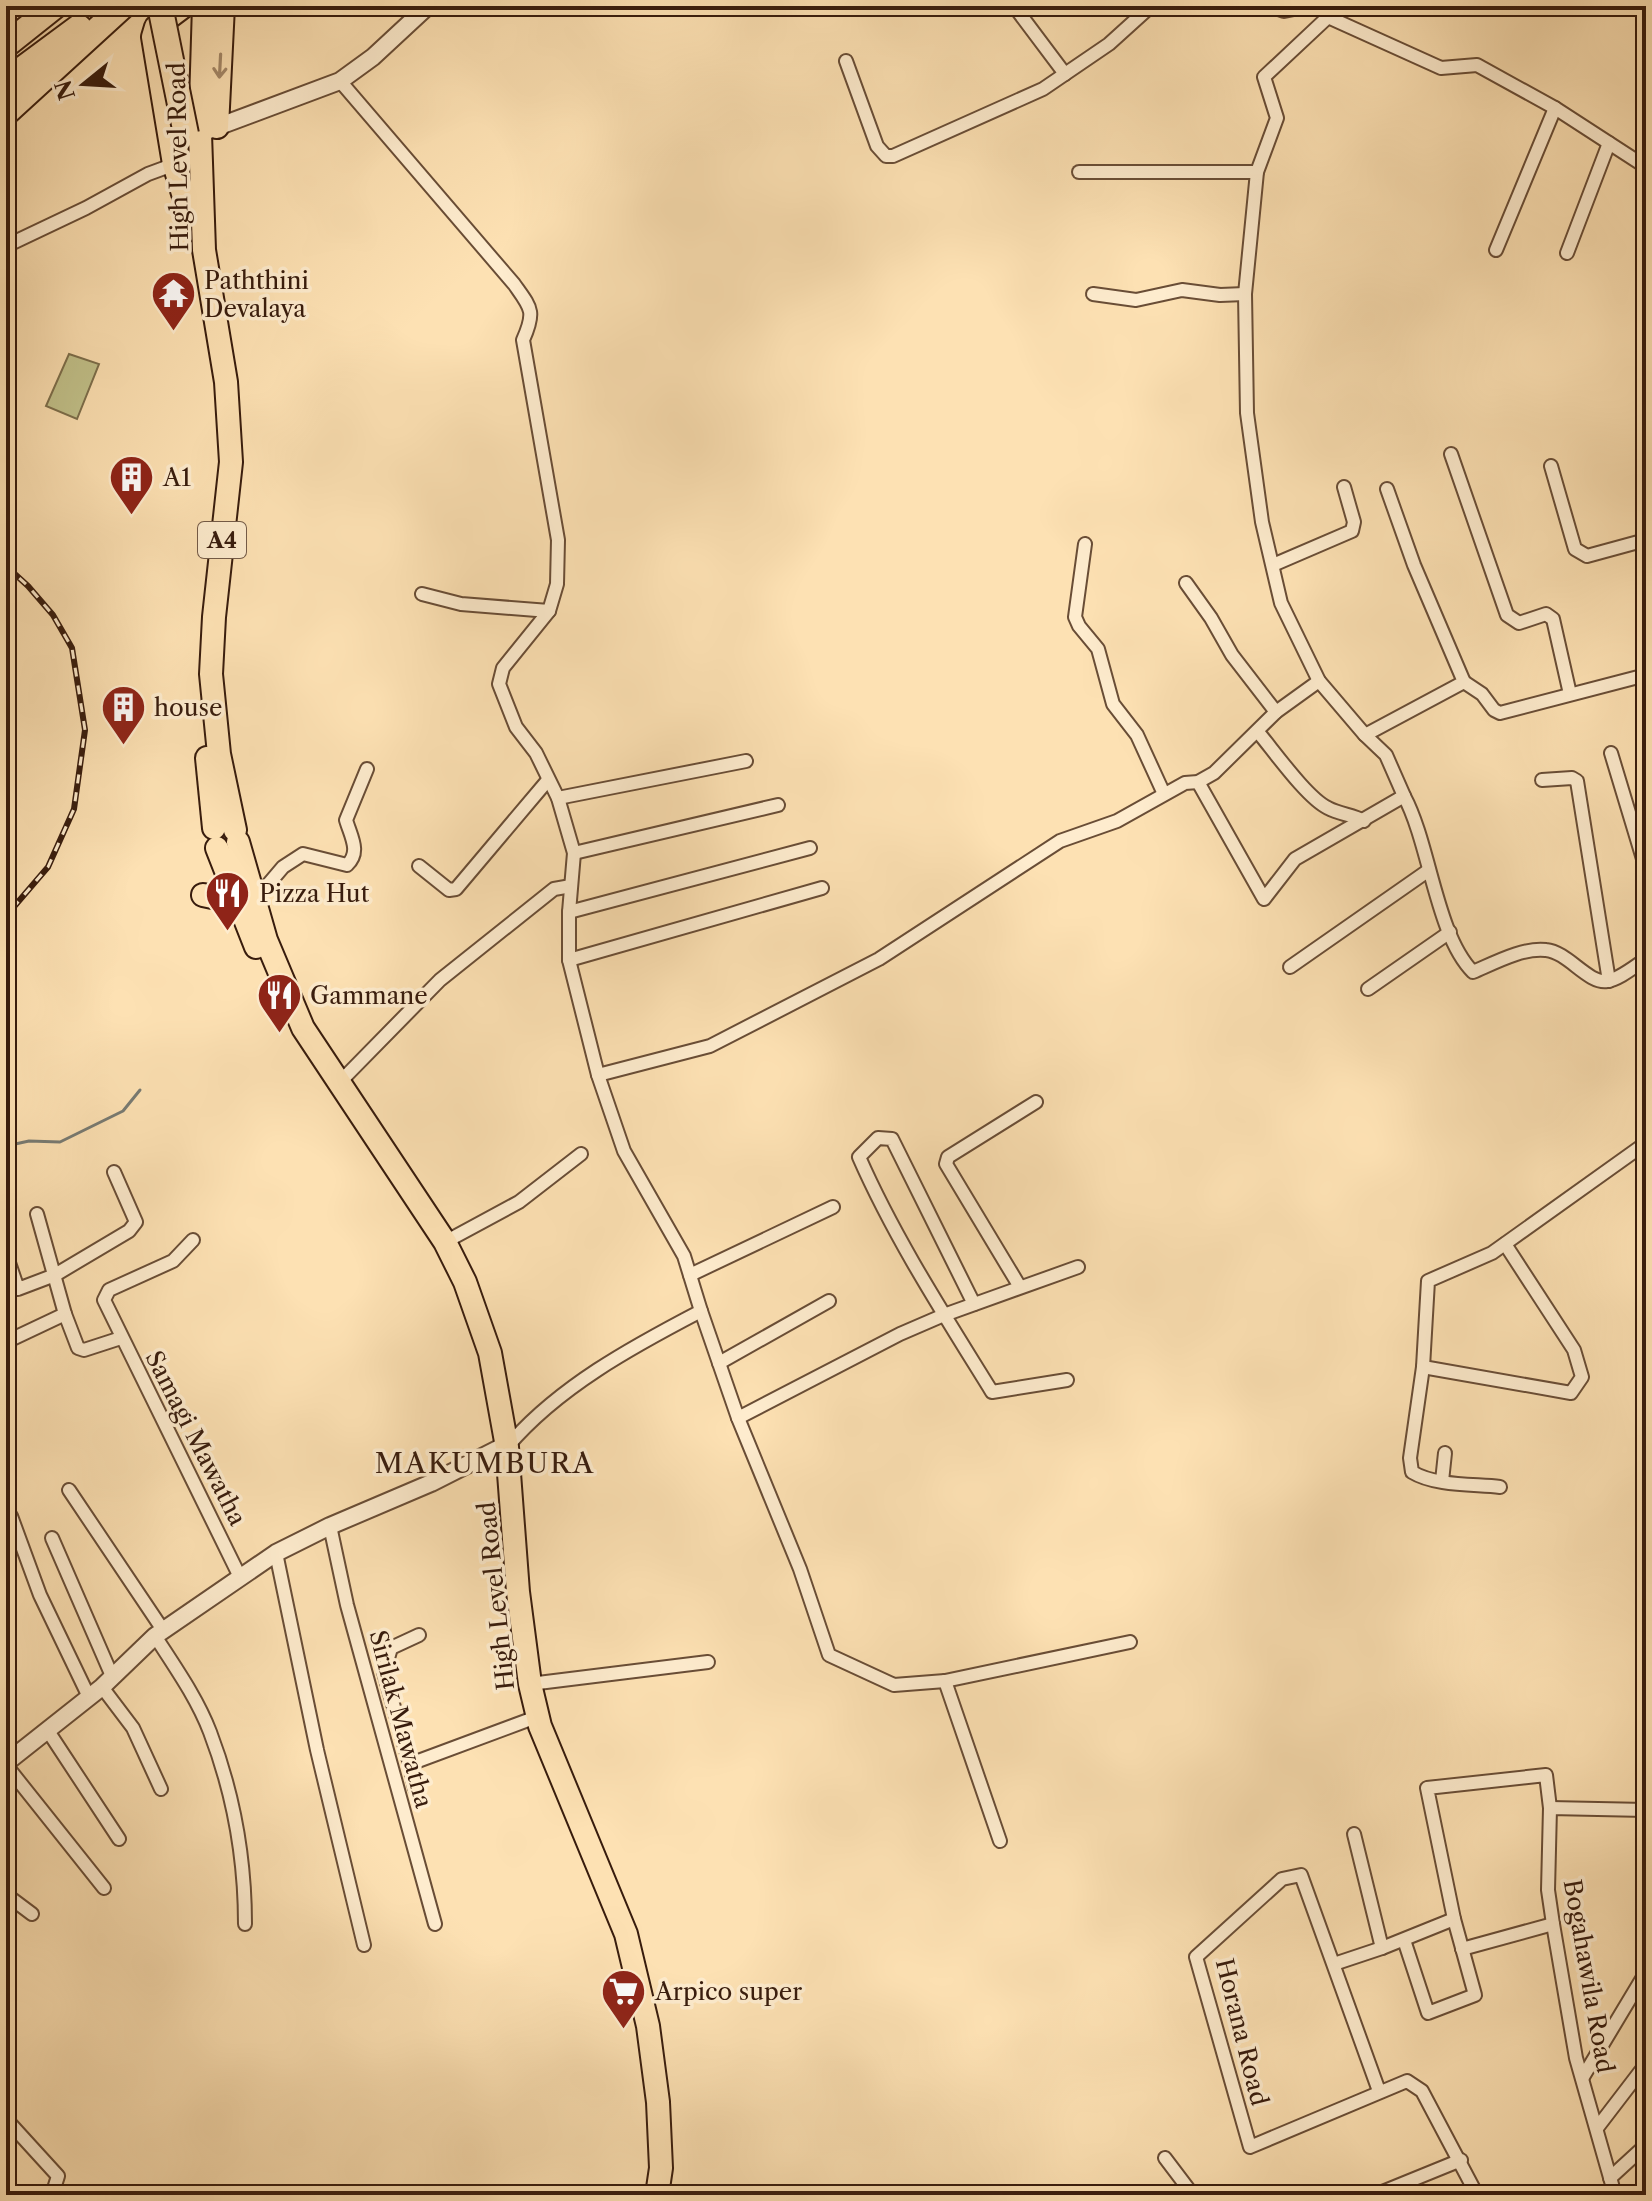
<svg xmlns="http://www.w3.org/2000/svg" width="1652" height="2201" font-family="'Libre Caslon Text',serif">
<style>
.green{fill:#c2c28b;stroke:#7d6f4c;stroke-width:2}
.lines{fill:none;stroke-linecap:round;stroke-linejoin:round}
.stream{stroke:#787b73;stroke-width:3}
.minor-casing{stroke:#694d36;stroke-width:16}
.tertiary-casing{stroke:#694d36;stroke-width:20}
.trunk-casing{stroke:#381c0d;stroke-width:26}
.motorway-casing{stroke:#381c0d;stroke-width:28}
.minor{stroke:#feecce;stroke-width:12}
.tertiary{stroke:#feecce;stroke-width:16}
.trunk{stroke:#fde1b3;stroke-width:22}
.motorway{stroke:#fde1b3;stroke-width:24}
.rail-casing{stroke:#381c0d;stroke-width:6}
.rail{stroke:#feecce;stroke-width:3;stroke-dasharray:9;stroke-linecap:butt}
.motorway-bridge-casing{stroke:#381c0d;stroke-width:28;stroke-linecap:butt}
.motorway-bridge{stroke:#fde1b3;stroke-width:24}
.oneway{stroke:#a48868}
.labels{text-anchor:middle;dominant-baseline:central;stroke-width:7;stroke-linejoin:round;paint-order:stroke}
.shield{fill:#feecce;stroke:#735a47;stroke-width:2}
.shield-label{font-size:22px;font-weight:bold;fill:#381c0d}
.street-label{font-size:24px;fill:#381c0d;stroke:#feecce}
.poi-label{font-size:24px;fill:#381c0d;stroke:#feecce;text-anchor:start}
.quarter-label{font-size:28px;letter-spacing:2px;fill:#381c0d;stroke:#feecce}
</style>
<rect width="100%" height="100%" fill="#fde1b3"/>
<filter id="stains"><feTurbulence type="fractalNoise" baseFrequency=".0025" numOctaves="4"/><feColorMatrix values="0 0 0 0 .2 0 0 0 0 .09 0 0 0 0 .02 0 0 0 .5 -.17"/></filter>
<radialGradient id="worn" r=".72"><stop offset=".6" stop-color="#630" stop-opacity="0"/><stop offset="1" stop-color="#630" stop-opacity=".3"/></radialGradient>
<polygon class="green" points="69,354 99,364 77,419 46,406"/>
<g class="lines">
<polyline class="stream" points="6,1146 29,1141 60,1142 123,1111 140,1090"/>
<defs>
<g id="minor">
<polyline points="1014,6 1065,74"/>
<polyline points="1270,6 1284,11 1309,6"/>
<polyline points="1319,6 1328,17 1441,68 1477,65 1555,108 1646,167"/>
<polyline points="846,61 877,146 886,156 893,156 1043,89 1109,44 1151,6"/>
<path d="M 340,81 L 514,284 C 531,308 536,311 523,340 L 558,540 L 557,584 L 549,611 L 503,668 L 499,684 L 516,727 L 536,753 L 558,798 L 574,853 L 569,912 L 569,960 L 598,1075 L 624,1151 L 684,1256 L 701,1311 C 632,1347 558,1387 507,1447"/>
<polyline points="1079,172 1257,172"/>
<polyline points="6,246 86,208 148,174 186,160"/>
<polyline points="1496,250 1555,108"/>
<polyline points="1567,253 1609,143"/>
<polyline points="1093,294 1136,300 1182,290 1220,295 1245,294"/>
<polyline points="1451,454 1507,615 1519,623 1546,614 1553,619 1570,694"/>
<polyline points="1551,466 1575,549 1587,556 1642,541 1645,545 1646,561"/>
<polyline points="1085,544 1075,617 1079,626 1098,649 1113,704 1137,735 1164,794"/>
<polyline points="1273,565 1352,531 1354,522 1344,487"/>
<polyline points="1186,583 1211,618 1232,655 1276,712"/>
<polyline points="422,594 461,604 549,611"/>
<polyline points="1464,682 1482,694 1494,710 1500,713 1646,675"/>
<path d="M 1258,732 C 1274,751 1307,798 1328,808 C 1339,814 1353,815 1364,821"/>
<polyline points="1365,735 1464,682 1414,565 1387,489"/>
<polyline points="1611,753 1646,869"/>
<polyline points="6,777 6,803"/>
<polyline points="1542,780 1572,778 1577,781 1609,981"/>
<polyline points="1198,782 1264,899 1295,859 1404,796 1386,755 1365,735 1319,681 1281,603 1262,522 1247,413 1245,294 1257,172 1277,118 1264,77 1328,17"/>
<path d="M 1404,796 C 1430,844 1436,935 1473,972 C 1494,963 1524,947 1546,950 C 1568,952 1588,984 1607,981 C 1620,979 1635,966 1646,959"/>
<polyline points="558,798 746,761"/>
<polyline points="574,853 778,805"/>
<polyline points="419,866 449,890 456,889 548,780"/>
<path d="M 254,901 L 283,867 L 303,854 L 347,865 C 361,852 351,837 346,820 L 367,769"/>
<polyline points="569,912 810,848"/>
<polyline points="569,960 822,888"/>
<polyline points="1290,967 1429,870"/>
<polyline points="1368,989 1450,932"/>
<polyline points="598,1075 710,1046 879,959 1060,841 1117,821 1185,783 1198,782 1214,773 1276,712 1319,681"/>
<polyline points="338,1084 440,980 554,889 571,886"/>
<polyline points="37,1214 65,1314 78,1348 84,1350 121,1338"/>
<polyline points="193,1240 173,1261 109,1290 104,1300 240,1577"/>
<polyline points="445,1242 519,1202 581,1154"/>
<polyline points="6,1254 18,1289 55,1275 129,1231 136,1222 114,1172"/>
<polyline points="690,1275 833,1207"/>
<polyline points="1020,1287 946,1164 948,1157 1036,1102"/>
<path d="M 974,1304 L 892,1139 L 878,1138 L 859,1157 C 895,1239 945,1316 992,1392 L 1067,1380"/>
<polyline points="701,1311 738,1418 900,1334 944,1315 1078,1267"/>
<polyline points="10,1340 65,1314"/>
<polyline points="719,1363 829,1301"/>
<polyline points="1423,1367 1571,1393 1582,1377 1574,1350 1505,1244"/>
<polyline points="738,1418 800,1569 829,1655 894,1685 945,1681 1130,1642"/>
<polyline points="1442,1481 1445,1453"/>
<path d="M 1500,1487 C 1473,1484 1435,1486 1412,1472 L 1410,1458 L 1423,1367 L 1428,1281 L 1492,1253 L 1646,1143"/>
<polyline points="69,1490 163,1630"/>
<polyline points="11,1516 40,1595 89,1697"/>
<polyline points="330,1526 347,1605 435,1924"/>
<polyline points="52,1538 112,1676"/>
<polyline points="276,1553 317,1750 364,1945"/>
<polyline points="419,1635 391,1648 384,1672 410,1764 531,1719"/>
<path d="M 155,1636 C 175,1667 197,1698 210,1732 C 234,1795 245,1857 245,1924"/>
<polyline points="945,1681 1000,1841"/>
<polyline points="530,1684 708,1662"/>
<polyline points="102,1687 133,1728 161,1789"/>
<polyline points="48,1731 119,1839"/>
<polyline points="410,1764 415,1788"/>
<polyline points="6,1765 104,1888"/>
<polyline points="1354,1834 1382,1948"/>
<polyline points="6,1891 8,1896 32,1914"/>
<polyline points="1404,1940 1428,2013 1475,1995 1454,1919"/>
<polyline points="1462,1949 1553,1924"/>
<polyline points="1334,1964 1382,1948 1454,1919 1427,1788 1546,1775 1550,1808"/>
<polyline points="1583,2077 1646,1972"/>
<polyline points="1379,2091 1301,1875 1282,1879 1196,1957 1250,2147 1407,2081 1422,2091 1477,2195"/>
<polyline points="6,2119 58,2176 52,2195"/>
<polyline points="1597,2128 1646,2064"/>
<polyline points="1165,2158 1193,2195"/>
<polyline points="1610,2178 1646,2145"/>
<polyline points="1375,2195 1461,2160"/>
<polyline points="1615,2195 1576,2058 1553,1924 1548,1890 1550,1808 1646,1810"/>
</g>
<g id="tertiary">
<polyline points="209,130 340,81 373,57 428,6"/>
<polyline points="6,1763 102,1687 155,1636 276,1553 330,1526 431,1483 500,1448 507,1447"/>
</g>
<g id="trunk">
<polyline points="184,6 156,27 153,37 174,164 188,210"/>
<polyline points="204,6 200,134 204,250 226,382 231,462 214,617 211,674 219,754 235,830"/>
<polyline points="217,127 223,6"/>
<polyline points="207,758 214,828"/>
<polyline points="238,842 266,940 303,1028 445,1242 465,1282 490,1353 507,1447 518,1592 530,1684 540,1726 626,1934 648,2026 658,2102 661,2168 657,2195"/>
<polyline points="217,848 256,947"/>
<polyline points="203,895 236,902"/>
</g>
<g id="motorway">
<polyline points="6,45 55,6"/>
<polyline points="6,81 79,27"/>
<polyline points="6,113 123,6"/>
</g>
</defs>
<use href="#minor" class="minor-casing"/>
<use href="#tertiary" class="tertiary-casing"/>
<use href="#trunk" class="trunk-casing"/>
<use href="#motorway" class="motorway-casing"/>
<use href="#minor" class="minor"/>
<use href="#tertiary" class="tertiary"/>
<use href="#trunk" class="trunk"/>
<use href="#motorway" class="motorway"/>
<defs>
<polyline id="rail" points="6,566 28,586 53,615 72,648 85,730 74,809 48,867 6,916"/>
</defs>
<use href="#rail" class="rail-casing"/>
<use href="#rail" class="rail"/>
<defs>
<polyline id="motorway-bridge" points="160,6 186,134"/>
</defs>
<use href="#motorway-bridge" class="motorway-bridge-casing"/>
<use href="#motorway-bridge" class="motorway-bridge"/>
</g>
<defs><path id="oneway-shaft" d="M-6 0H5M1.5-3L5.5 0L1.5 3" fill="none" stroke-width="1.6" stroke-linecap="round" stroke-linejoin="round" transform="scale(2)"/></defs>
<use class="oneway" href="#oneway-shaft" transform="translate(220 66) rotate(93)"/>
<defs>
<symbol id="temple-pin" viewBox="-11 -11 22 30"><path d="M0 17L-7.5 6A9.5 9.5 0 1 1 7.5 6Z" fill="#8f2418" stroke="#feecce"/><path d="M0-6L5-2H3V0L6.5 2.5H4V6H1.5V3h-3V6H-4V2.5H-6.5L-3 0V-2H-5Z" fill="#fff"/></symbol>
<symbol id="building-pin" viewBox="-11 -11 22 30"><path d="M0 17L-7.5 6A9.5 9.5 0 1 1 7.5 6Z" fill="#8f2418" stroke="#feecce"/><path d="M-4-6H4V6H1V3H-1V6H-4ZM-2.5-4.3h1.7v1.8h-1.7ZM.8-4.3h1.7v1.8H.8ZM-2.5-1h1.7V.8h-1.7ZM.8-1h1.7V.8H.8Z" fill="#fff"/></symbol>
<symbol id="restaurant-pin" viewBox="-11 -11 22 30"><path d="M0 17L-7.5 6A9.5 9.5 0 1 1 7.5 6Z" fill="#8f2418" stroke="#feecce"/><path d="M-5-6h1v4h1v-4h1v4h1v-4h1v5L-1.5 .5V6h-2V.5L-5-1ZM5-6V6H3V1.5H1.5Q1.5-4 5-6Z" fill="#fff"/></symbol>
<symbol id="supermarket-pin" viewBox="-11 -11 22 30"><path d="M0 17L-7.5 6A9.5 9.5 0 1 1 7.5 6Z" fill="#8f2418" stroke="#feecce"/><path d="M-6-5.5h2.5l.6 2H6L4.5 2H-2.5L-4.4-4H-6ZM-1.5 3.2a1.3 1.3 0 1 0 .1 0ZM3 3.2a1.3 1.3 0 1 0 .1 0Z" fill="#fff"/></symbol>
</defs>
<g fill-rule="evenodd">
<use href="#temple-pin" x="148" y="268" width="51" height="69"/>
<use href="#building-pin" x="106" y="452" width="51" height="69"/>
<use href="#building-pin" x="98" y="682" width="51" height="69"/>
<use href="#restaurant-pin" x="202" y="868" width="51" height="69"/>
<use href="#restaurant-pin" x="254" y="970" width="51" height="69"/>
<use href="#supermarket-pin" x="598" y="1966" width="51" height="69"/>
</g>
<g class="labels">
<rect class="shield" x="198" y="522" width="48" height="36" rx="6"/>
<g class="shield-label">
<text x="222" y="540">A4</text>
</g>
<g class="street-label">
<text transform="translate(178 157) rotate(-91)">High Level Road</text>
<text transform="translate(196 1438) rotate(63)">Samagi Mawatha</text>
<text transform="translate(496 1596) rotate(-96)">High Level Road</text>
<text transform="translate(401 1719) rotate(75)">Sirilak Mawatha</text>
<text transform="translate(1589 1976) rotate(80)">Bogahawila Road</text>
<text transform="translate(1242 2032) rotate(76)">Horana Road</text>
</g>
<g class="poi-label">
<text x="204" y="280">Paththini<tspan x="204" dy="28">Devalaya</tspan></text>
<text x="163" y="477">A1</text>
<text x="154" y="707">house</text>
<text x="259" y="893">Pizza Hut</text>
<text x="310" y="995">Gammane</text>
<text x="655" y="1991">Arpico super</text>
</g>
<g class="quarter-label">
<text x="485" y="1463">MAKUMBURA</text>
</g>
</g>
<rect width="1652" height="2201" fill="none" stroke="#fde1b3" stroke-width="32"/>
<rect x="8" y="8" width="1636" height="2185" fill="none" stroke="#381c0d" stroke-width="4"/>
<rect x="16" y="16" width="1620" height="2169" fill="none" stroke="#381c0d" stroke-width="2"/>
<g transform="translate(84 84) rotate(252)" stroke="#feecce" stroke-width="6" paint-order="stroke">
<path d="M0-6L14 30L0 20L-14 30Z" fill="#381c0d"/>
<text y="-12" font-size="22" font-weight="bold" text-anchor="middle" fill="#381c0d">N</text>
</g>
<rect width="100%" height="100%" filter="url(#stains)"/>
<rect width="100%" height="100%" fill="url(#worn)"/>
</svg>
